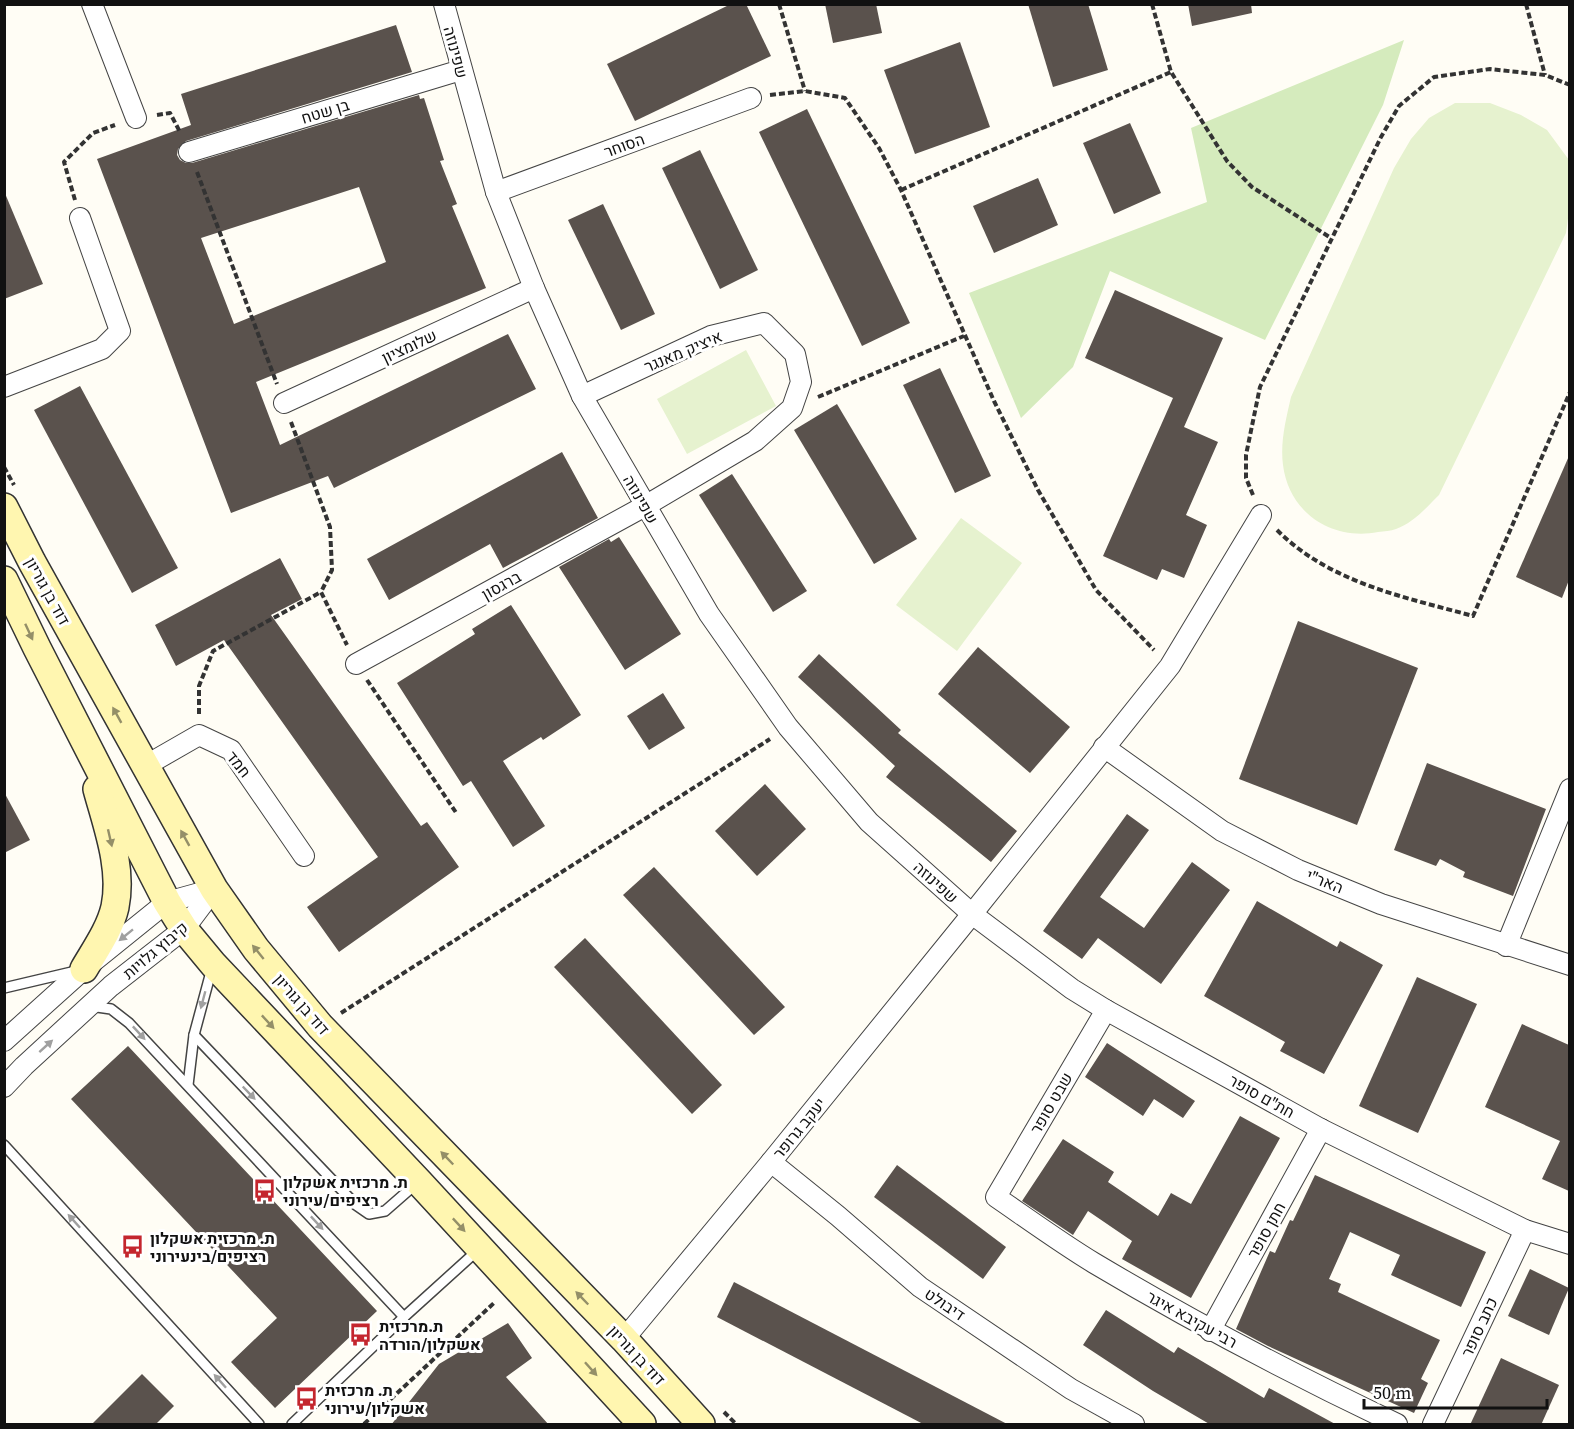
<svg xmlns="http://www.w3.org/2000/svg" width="1574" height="1429" font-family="'Source Serif 4',Heebo,serif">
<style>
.green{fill:#d5ebbd}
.pitch{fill:#e6f2cf}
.building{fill:#5a524d;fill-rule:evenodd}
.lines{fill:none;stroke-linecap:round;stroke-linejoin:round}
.lane-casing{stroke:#444;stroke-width:12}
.street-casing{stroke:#444;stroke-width:22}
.secondary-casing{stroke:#333;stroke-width:30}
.path{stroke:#333;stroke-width:4;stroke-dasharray:6 3;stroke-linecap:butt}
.lane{stroke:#fff;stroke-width:9}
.street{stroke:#fff;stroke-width:20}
.secondary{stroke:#fff6b0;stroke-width:27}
.oneway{fill:#948f68}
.oneway2{fill:#a0a0a0}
.labels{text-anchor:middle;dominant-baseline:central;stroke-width:6;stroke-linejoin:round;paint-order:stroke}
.street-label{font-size:16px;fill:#111;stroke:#fff}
.poi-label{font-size:16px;font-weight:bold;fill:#111;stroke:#fff;text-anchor:start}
</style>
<rect width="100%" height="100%" fill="#fffdf5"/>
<polygon class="green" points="1404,40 1383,105 1265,340 1110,271 1073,367 1021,418 969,293 1207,202 1191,128"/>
<g class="pitch">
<path d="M 1455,103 L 1490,103 L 1521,115 L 1547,130 L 1569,160 L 1569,211 L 1566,233 L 1439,495 C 1427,507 1413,523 1396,529 C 1391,531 1384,531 1378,532 C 1332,541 1289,513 1283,465 C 1280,442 1286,419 1291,397 L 1394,168 L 1411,139 L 1429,118 Z"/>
<polygon points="746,350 776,406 687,454 657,399"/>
<polygon points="961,518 1022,563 957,651 896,605"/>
</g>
<g class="building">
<polygon points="731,4 746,4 771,56 635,121 607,64"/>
<polygon points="825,4 876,4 882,33 833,43"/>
<polygon points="1028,4 1088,4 1108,70 1053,87"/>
<polygon points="1188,4 1251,4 1252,13 1192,26"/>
<path d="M 396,25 L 412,72 L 186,141 L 178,149 L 177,155 L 180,160 L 186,163 L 192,163 L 419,95 L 420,99 L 424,98 L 444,160 L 440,161 L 457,204 L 452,206 L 486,288 L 256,382 L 280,445 L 508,334 L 536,389 L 334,488 L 328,476 L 231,513 L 97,159 L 191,125 L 181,94 ZM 359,187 L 386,262 L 234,324 L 201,238 Z"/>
<polygon points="960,42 990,127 915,154 884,70"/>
<polygon points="807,109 910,323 862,346 759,132"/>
<polygon points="1130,123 1161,193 1114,214 1083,143"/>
<polygon points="700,150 758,270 720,289 662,168"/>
<polygon points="1038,178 1058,225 994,253 973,206"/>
<polygon points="4,191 43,284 4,299"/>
<polygon points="603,204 655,314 621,330 568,220"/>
<polygon points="1115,290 1223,338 1184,427 1218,442 1186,515 1207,525 1184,578 1162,569 1157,580 1103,556 1173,398 1085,358"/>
<polygon points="940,368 991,476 955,493 903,385"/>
<polygon points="80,386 178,568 132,593 34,410"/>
<polygon points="837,404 917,539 874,564 794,430"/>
<polygon points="562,452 598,518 503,568 490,544 389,600 367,559"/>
<polygon points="1569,456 1569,580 1562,598 1516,577"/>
<polygon points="732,474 807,591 773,612 699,495"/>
<polygon points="619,537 681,634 625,670 559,567 609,539 611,542"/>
<polygon points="280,558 302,599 271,615 421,826 427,822 459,867 339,952 307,907 378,857 224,640 176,666 155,625"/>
<polygon points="511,605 581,715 543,740 541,737 503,761 545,826 513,847 471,781 463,786 397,683 475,634 472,629"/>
<polygon points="1298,621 1418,668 1357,825 1239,779"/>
<polygon points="978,647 1070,727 1030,773 938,694"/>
<polygon points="819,654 901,730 898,733 1017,831 991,862 886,777 895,766 798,677"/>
<polygon points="663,693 685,728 649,750 627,716"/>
<polygon points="1427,763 1546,809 1513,896 1463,877 1465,872 1440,859 1436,866 1394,850"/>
<polygon points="765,784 806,829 757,876 715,831"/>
<polygon points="4,792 30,840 4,853"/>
<polygon points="1127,814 1149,830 1100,897 1144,928 1192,862 1230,890 1161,984 1098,938 1082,959 1043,931"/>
<polygon points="654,867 785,1007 754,1035 623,895"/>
<polygon points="1257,901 1337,947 1340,941 1383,965 1324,1074 1280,1051 1285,1042 1204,996"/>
<polygon points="585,938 722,1085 692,1114 554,967"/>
<polygon points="1417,977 1477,1004 1418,1133 1359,1106"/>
<polygon points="1522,1024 1569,1045 1569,1191 1542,1179 1560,1141 1485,1107"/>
<polygon points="1107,1043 1195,1101 1183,1118 1154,1099 1143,1116 1085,1077"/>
<polygon points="128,1046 377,1311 275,1408 231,1362 277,1318 71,1099"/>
<polygon points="1240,1116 1280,1138 1191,1298 1122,1259 1132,1241 1088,1211 1073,1235 1022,1201 1063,1139 1114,1172 1108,1182 1158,1216 1171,1193 1191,1204"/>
<polygon points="897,1165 1006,1247 983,1279 874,1197"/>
<polygon points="1315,1175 1486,1252 1461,1307 1391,1275 1400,1255 1350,1232 1329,1279 1341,1284 1338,1292 1440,1340 1421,1379 1428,1383 1414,1413 1268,1346 1236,1329 1270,1251 1275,1253 1290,1220 1293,1221"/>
<polygon points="1530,1269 1569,1288 1549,1335 1508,1316"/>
<polygon points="734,1282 1009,1425 925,1425 717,1317"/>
<polygon points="1106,1310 1174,1353 1178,1347 1264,1398 1269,1388 1337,1425 1211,1425 1153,1391 1083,1345"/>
<polygon points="508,1323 532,1358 506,1377 549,1425 391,1425 439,1364"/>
<polygon points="1501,1358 1559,1385 1541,1425 1470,1425"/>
<polygon points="142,1374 174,1406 155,1425 91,1425"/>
</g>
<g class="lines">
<defs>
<g id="lane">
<polyline points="4,988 76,971"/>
<polyline points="90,1006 111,1009 129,1023 404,1317"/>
<polyline points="194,1035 356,1205 369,1214 385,1211 417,1183"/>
<polyline points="188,1085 194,1035 212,968"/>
<polyline points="4,1145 259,1424"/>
<polyline points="292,1424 404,1317 478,1250"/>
</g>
<g id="street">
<polyline points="92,4 136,118"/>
<polyline points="444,4 496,192 534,288 582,396 709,614 788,727 869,822 972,914 1072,989 1106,1010 1321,1129 1525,1230 1570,1244"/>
<polyline points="189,152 461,70"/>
<polyline points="496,192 751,98"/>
<polyline points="4,387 102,349 120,331 80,218"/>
<polyline points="284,403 534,288"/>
<polyline points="356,664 645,506 755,441 792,408 801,382 795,354 764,323 711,336 582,396"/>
<polyline points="1104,747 1222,831 1298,870 1381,904 1570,965"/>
<polyline points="145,766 199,735 231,750 304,856"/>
<polyline points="1506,946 1570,789"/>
<path d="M 1106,1010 L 996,1197 C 1028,1219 1061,1243 1094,1263 C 1193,1322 1294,1375 1397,1424"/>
<polyline points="4,1041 84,969 167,902 214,889"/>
<polyline points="4,1087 24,1066 111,986 184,929 214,889"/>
<polyline points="771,1162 838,1216 920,1287 1071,1389 1134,1424"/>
<polyline points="1210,1331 1321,1129"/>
<polyline points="624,1339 771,1162 972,914 1170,666 1261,515"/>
<polyline points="1433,1424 1525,1230"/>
</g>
<g id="secondary">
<polyline points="4,507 32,562 214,889 256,949 320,1026 624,1339 701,1424"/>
<polyline points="4,580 37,648 167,902 184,929 213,964 419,1182 642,1424"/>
<path d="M 84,969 C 95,950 110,929 115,907 C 123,868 107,826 97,789"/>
</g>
</defs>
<use href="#lane" class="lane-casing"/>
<use href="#street" class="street-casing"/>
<use href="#secondary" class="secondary-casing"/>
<g class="path">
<polyline points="779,4 805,91"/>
<polyline points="1152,4 1171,72 1227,161 1252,187 1331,238"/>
<polyline points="1526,4 1545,75"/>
<polyline points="770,95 805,91 845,98 879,148 901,190 994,401 1038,490 1096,590 1154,650"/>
<polyline points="157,115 170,113 180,132"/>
<polyline points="197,172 277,384"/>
<polyline points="901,190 1171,72"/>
<polyline points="75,200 64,162 93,133 115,125"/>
<polyline points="818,397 964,336"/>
<polyline points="291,422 330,527 332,570 321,592 347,645"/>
<polyline points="4,467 14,485"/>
<polyline points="1253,495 1246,478 1246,455 1260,387 1381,137 1399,106 1434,77 1490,69 1545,75 1570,85"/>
<path d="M 1277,530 C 1330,583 1404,597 1473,616 L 1570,392"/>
<polyline points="367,680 457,814"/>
<polyline points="199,714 199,686 213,651 321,592"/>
<polyline points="341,1013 770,739"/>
<polyline points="724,1412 736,1424"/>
<polyline points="364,1424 495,1302"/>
</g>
<use href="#lane" class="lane"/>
<use href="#street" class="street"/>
<use href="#secondary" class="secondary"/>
</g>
<defs><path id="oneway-solid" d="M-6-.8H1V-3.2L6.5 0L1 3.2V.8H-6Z" transform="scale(1.5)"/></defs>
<g class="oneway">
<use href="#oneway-solid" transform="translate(29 632) rotate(65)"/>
<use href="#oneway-solid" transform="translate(117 715) rotate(-119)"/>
<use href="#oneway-solid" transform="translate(110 838) rotate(77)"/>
<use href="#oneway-solid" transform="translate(185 838) rotate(-119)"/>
<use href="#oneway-solid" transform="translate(258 952) rotate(-129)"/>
<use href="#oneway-solid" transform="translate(268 1022) rotate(47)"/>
<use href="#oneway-solid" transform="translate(447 1158) rotate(-134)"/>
<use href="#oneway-solid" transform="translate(459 1225) rotate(47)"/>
<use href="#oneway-solid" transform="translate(582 1298) rotate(-134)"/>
<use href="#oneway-solid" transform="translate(591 1369) rotate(48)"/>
</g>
<g class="oneway2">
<use href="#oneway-solid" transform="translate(126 935) rotate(141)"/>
<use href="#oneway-solid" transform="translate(203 1000) rotate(105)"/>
<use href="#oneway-solid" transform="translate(139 1033) rotate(47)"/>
<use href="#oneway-solid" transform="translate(46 1046) rotate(-42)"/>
<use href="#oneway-solid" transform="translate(249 1093) rotate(46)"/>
<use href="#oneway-solid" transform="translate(74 1221) rotate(-132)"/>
<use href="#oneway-solid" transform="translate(317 1223) rotate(47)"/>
<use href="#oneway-solid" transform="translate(220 1381) rotate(-132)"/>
</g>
<defs>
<symbol id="bus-bare" viewBox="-9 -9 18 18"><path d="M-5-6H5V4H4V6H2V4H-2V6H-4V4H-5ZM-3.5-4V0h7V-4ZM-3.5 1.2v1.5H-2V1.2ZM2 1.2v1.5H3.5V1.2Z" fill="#c4262e" stroke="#fff" stroke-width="2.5" paint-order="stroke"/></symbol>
</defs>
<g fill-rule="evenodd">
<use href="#bus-bare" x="248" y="1174" width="33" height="33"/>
<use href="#bus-bare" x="116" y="1230" width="33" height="33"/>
<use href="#bus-bare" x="344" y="1318" width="33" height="33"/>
<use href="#bus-bare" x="290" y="1382" width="33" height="33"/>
</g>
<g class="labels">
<g class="street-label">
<text transform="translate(456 52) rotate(75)">שפינוזה</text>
<text transform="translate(325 111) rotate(-17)">בן שטח</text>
<text transform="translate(624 145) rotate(-20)">הסוחר</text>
<text transform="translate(409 346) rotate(-25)">שלומציון</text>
<text transform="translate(683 351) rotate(-23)">איציק מאנגר</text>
<text transform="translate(641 499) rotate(60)">שפינוזה</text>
<text transform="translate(501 585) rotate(-29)">ברגסון</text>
<text transform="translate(48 591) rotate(61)">דוד בן גוריון</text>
<text transform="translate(239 764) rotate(51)">חמד</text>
<text transform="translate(1325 881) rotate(22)">האר"י</text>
<text transform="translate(936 882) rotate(42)">שפינוזה</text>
<text transform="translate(155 950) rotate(-40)">קיבוץ גלויות</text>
<text transform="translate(302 1004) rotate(49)">דוד בן גוריון</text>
<text transform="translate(1262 1096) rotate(29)">חת"ם סופר</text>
<text transform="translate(1051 1103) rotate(-60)">שבט סופר</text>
<text transform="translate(799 1128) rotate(-51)">יעקב גרופר</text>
<text transform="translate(1266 1230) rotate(-61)">חתן סופר</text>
<text transform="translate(945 1304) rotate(34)">דיבולט</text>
<text transform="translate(1192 1319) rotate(29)">רבי עקיבא איגר</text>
<text transform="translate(1479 1327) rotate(-65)">כתב סופר</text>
<text transform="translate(637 1355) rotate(47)">דוד בן גוריון</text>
</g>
<g class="poi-label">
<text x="283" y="1182">ת. מרכזית אשקלון<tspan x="283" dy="18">רציפים/עירוני</tspan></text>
<text x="150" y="1238">ת. מרכזית אשקלון<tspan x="150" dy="18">רציפים/בינעירוני</tspan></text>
<text x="379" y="1326">ת.מרכזית<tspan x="379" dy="18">אשקלון/הורדה</tspan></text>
<text x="325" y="1390">ת. מרכזית<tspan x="325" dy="18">אשקלון/עירוני</tspan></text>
</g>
</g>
<rect width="1574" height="1429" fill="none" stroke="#111111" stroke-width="12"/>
<path d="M1364 1399v9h183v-9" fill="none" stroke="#111111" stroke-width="3"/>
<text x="1373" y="1399" font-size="18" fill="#111111" stroke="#ffffff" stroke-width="4.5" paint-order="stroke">50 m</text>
</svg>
